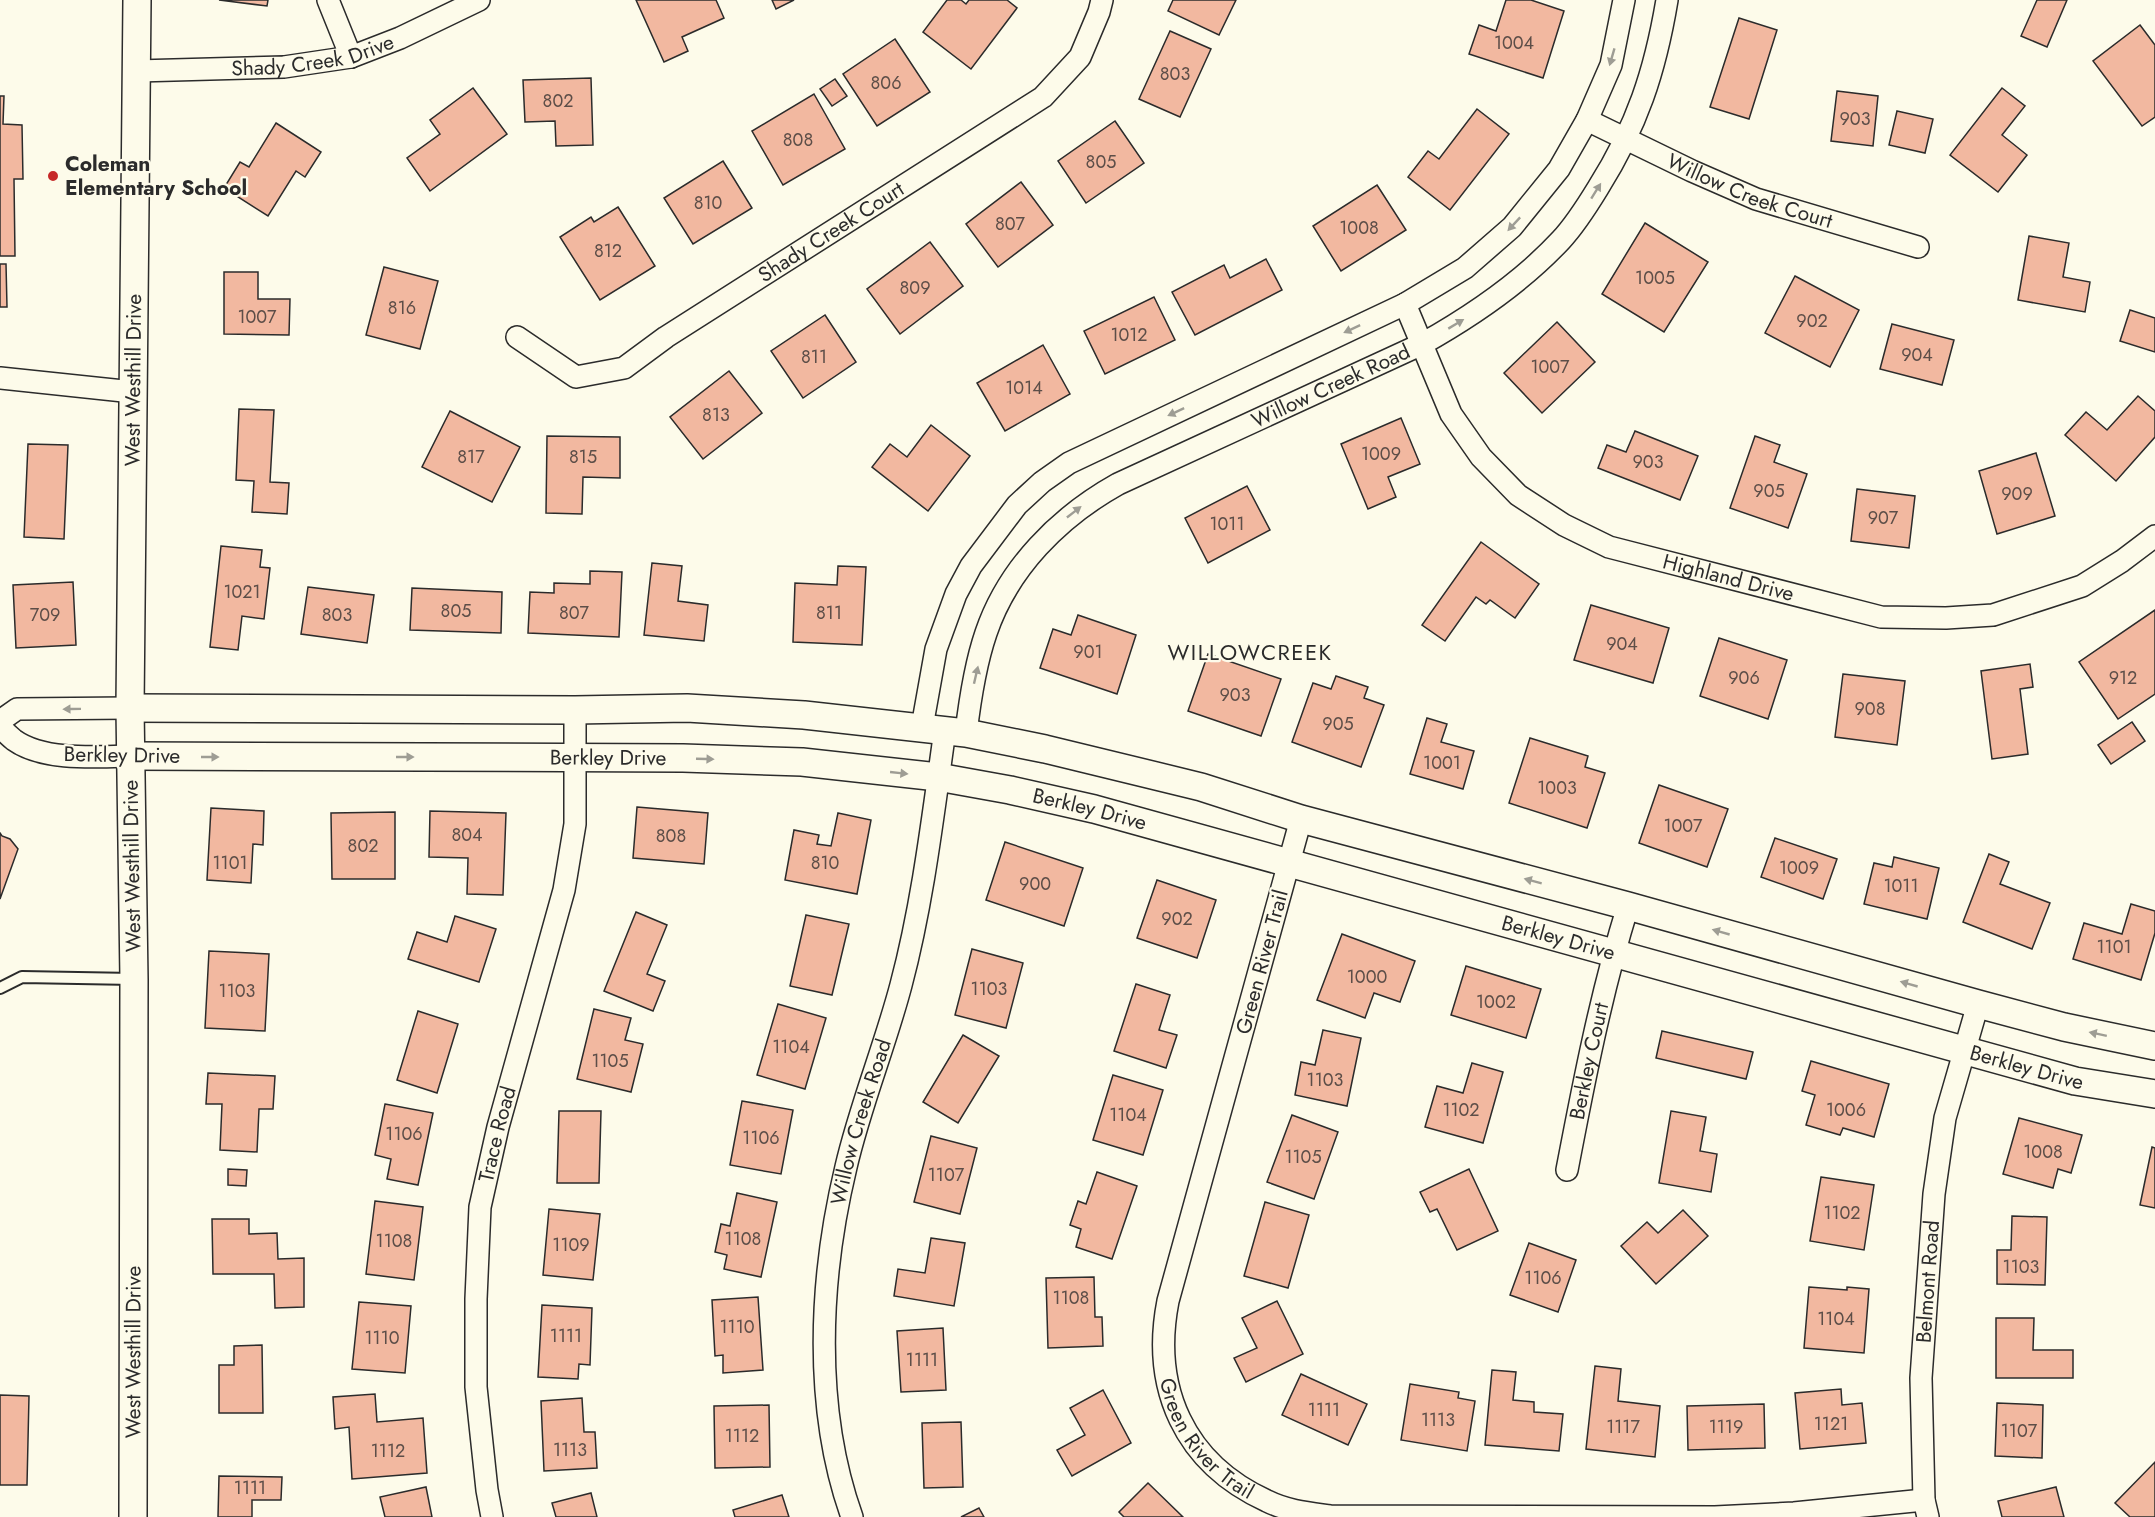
<svg xmlns="http://www.w3.org/2000/svg" width="2155" height="1517" font-family="Jost,sans-serif">
<style>
.building{fill:#f2b8a0;stroke:#2b2b2b;stroke-width:1.5}
.lines{fill:none;stroke-linecap:round;stroke-linejoin:round}
.service-casing{stroke:#2b2b2b;stroke-width:14}
.minor-casing{stroke:#2b2b2b;stroke-width:24}
.tertiary-casing{stroke:#2b2b2b;stroke-width:30}
.service{stroke:#fdfbea;stroke-width:10}
.minor{stroke:#fdfbea;stroke-width:21}
.tertiary{stroke:#fdfbea;stroke-width:27}
.oneway{fill:#9e9d94}
.poi-dot{fill:#c62828;stroke:#fdfbea;stroke-width:2}
.labels{text-anchor:middle;dominant-baseline:central;stroke-width:4.5;stroke-linejoin:round;paint-order:stroke}
.number-label{font-size:18px;fill:#5d4e48}
.street-label{font-size:21px;fill:#2b2b2b;stroke:#fdfbea}
.poi-label{font-size:21px;font-weight:bold;fill:#2b2b2b;stroke:#fdfbea;text-anchor:start}
.neighbourhood-label{font-size:22px;letter-spacing:1.5px;fill:#2b2b2b;stroke:#fdfbea}
</style>
<rect width="100%" height="100%" fill="#fdfbea"/>
<g class="building">
<polygon points="219,0 268,0 267,6"/>
<polygon points="636,0 716,0 724,18 682,37 688,51 664,62"/>
<polygon points="772,0 794,0 776,9"/>
<polygon points="947,0 961,0 966,4 969,0 1007,0 1017,8 971,69 923,32"/>
<polygon points="1173,0 1236,0 1219,35 1168,11"/>
<polygon points="1506,0 1531,0 1564,11 1543,78 1469,54 1479,25 1496,31"/>
<polygon points="2037,0 2067,0 2047,47 2021,36"/>
<polygon points="1739,18 1777,30 1749,119 1710,107"/>
<polygon points="2140,25 2155,45 2155,117 2142,126 2093,61"/>
<polygon points="1170,31 1211,49 1180,117 1139,99"/>
<polygon points="895,39 930,92 877,126 843,74"/>
<polygon points="591,78 593,145 556,146 555,121 525,122 523,80"/>
<polygon points="835,79 847,96 832,106 820,89"/>
<polygon points="473,88 507,134 430,191 407,158 440,134 430,120"/>
<polygon points="2002,88 2025,106 2002,135 2027,155 1998,192 1950,155"/>
<polygon points="1837,91 1878,96 1873,146 1831,141"/>
<polygon points="814,94 845,149 783,185 752,131"/>
<polygon points="0,96 4,96 3,124 22,125 23,179 14,179 15,256 0,256"/>
<polygon points="1477,109 1509,134 1450,210 1408,177 1428,151 1439,159"/>
<polygon points="1897,111 1933,119 1925,153 1889,145"/>
<polygon points="1115,121 1144,163 1086,203 1058,161"/>
<polygon points="276,123 321,152 305,177 296,171 268,216 224,188 240,162 249,167"/>
<polygon points="723,161 752,208 693,244 664,198"/>
<polygon points="1021,182 1053,225 998,267 966,224"/>
<polygon points="1377,185 1406,230 1341,271 1313,226"/>
<polygon points="618,207 655,266 600,300 560,237 591,217 594,222"/>
<polygon points="1645,223 1708,262 1664,332 1602,294"/>
<polygon points="2029,236 2069,243 2063,277 2090,282 2085,312 2018,300"/>
<polygon points="930,242 963,286 900,334 867,289"/>
<polygon points="1266,259 1282,290 1195,335 1172,292 1224,265 1230,278"/>
<polygon points="0,264 6,264 7,307 0,307"/>
<polygon points="384,267 438,281 420,349 366,335"/>
<polygon points="224,272 258,272 258,299 290,299 289,335 224,334"/>
<polygon points="1795,276 1859,310 1830,367 1765,333"/>
<polygon points="1154,297 1175,340 1105,374 1084,331"/>
<polygon points="2130,310 2155,318 2155,352 2120,341"/>
<polygon points="825,315 856,362 803,398 771,351"/>
<polygon points="1557,322 1595,362 1542,413 1504,373"/>
<polygon points="1892,324 1954,340 1942,385 1880,369"/>
<polygon points="1043,345 1070,394 1005,431 977,383"/>
<polygon points="729,371 762,413 703,459 670,417"/>
<polygon points="2138,396 2155,411 2155,437 2116,481 2065,435 2086,412 2107,430"/>
<polygon points="239,409 274,410 270,482 289,483 287,514 252,512 254,481 236,480"/>
<polygon points="450,411 520,447 492,502 422,467"/>
<polygon points="1401,418 1420,464 1388,477 1396,497 1368,509 1341,444"/>
<polygon points="931,425 970,456 928,511 872,467 890,444 907,457"/>
<polygon points="1635,431 1698,456 1680,500 1598,468 1607,445 1626,452"/>
<polygon points="547,436 620,437 620,478 583,477 582,514 546,513"/>
<polygon points="1755,436 1780,445 1774,462 1807,474 1788,528 1730,508"/>
<polygon points="28,444 68,445 64,539 24,537"/>
<polygon points="2036,453 2055,516 1997,534 1979,471"/>
<polygon points="1247,486 1270,530 1208,563 1185,518"/>
<polygon points="1857,489 1915,496 1909,548 1851,541"/>
<polygon points="1481,542 1539,584 1515,618 1490,600 1486,604 1476,597 1445,641 1422,625"/>
<polygon points="221,546 262,550 260,567 270,568 264,619 242,616 238,650 210,647"/>
<polygon points="652,563 682,566 678,601 708,605 704,641 644,635"/>
<polygon points="838,566 866,567 862,645 793,642 795,583 837,585"/>
<polygon points="590,571 622,572 619,637 528,633 530,592 554,593 554,583 590,584"/>
<polygon points="73,582 76,645 16,648 13,585"/>
<polygon points="308,587 374,595 367,643 301,634"/>
<polygon points="412,588 502,592 501,633 410,630"/>
<polygon points="1591,605 1669,628 1653,683 1574,660"/>
<polygon points="2155,610 2155,694 2118,719 2079,662"/>
<polygon points="1078,615 1136,635 1117,694 1040,668 1053,629 1071,635"/>
<polygon points="1719,638 1787,660 1768,719 1700,696"/>
<polygon points="1208,654 1281,679 1261,736 1188,711"/>
<polygon points="2030,664 2033,687 2020,689 2028,754 1992,759 1981,671"/>
<polygon points="1843,674 1905,681 1897,745 1835,737"/>
<polygon points="1336,676 1368,687 1364,698 1384,705 1361,767 1292,742 1313,683 1331,689"/>
<polygon points="1427,718 1447,724 1441,742 1474,751 1463,789 1410,774"/>
<polygon points="2132,722 2145,741 2111,764 2098,745"/>
<polygon points="1530,738 1588,756 1585,767 1605,773 1587,828 1509,803"/>
<polygon points="1659,785 1728,809 1707,867 1639,843"/>
<polygon points="637,807 708,813 704,864 633,858"/>
<polygon points="211,808 264,811 263,845 253,844 251,883 207,880"/>
<polygon points="430,811 506,813 503,895 467,894 468,858 429,857"/>
<polygon points="395,812 395,879 332,879 331,813"/>
<polygon points="838,813 871,820 857,894 785,880 794,830 819,835 817,844 831,846"/>
<polygon points="0,833 2,836 10,839 18,849 0,899"/>
<polygon points="1775,838 1837,859 1823,899 1761,877"/>
<polygon points="1005,842 1083,868 1064,926 986,900"/>
<polygon points="1989,854 2009,862 2000,884 2050,903 2032,949 1963,922"/>
<polygon points="1894,857 1939,868 1927,919 1864,904 1874,863 1892,867"/>
<polygon points="1157,880 1216,900 1197,958 1137,938"/>
<polygon points="2131,904 2155,911 2155,933 2141,980 2073,959 2084,923 2122,934"/>
<polygon points="636,912 667,925 647,974 665,981 653,1011 604,991"/>
<polygon points="806,915 849,924 832,995 790,986"/>
<polygon points="455,916 496,929 479,982 408,959 417,932 447,942"/>
<polygon points="1342,934 1415,961 1400,1002 1374,993 1365,1018 1317,1000"/>
<polygon points="972,949 1023,963 1006,1028 955,1015"/>
<polygon points="209,951 269,954 265,1031 205,1028"/>
<polygon points="1466,966 1541,989 1526,1038 1451,1015"/>
<polygon points="1136,984 1170,995 1159,1030 1177,1035 1166,1068 1114,1051"/>
<polygon points="778,1004 826,1018 805,1089 757,1075"/>
<polygon points="594,1009 631,1018 625,1040 643,1044 631,1092 577,1079"/>
<polygon points="418,1011 458,1024 437,1093 397,1080"/>
<polygon points="1323,1030 1361,1038 1347,1106 1295,1095 1301,1062 1315,1065"/>
<polygon points="1662,1031 1753,1052 1746,1079 1656,1058"/>
<polygon points="963,1035 999,1056 958,1123 923,1102"/>
<polygon points="1811,1061 1889,1084 1874,1137 1843,1128 1840,1135 1806,1125 1815,1095 1802,1091"/>
<polygon points="1472,1063 1503,1072 1483,1143 1425,1127 1437,1086 1463,1093"/>
<polygon points="208,1073 275,1076 273,1109 259,1109 257,1152 220,1150 222,1104 206,1104"/>
<polygon points="1113,1075 1163,1090 1143,1155 1093,1140"/>
<polygon points="742,1101 793,1110 781,1174 730,1165"/>
<polygon points="385,1104 433,1113 418,1185 387,1179 391,1159 375,1155"/>
<polygon points="559,1111 601,1111 599,1183 557,1183"/>
<polygon points="1671,1111 1706,1117 1700,1151 1717,1154 1711,1192 1659,1183"/>
<polygon points="1292,1115 1338,1132 1314,1199 1267,1182"/>
<polygon points="2019,1118 2082,1135 2071,1173 2058,1169 2053,1188 2003,1174"/>
<polygon points="931,1136 977,1148 960,1214 914,1202"/>
<polygon points="2152,1147 2155,1148 2155,1208 2140,1205"/>
<polygon points="228,1169 247,1170 246,1186 228,1185"/>
<polygon points="1469,1169 1498,1231 1457,1250 1437,1209 1430,1212 1420,1192"/>
<polygon points="1097,1172 1137,1186 1112,1259 1076,1247 1081,1229 1070,1225 1078,1201 1086,1204"/>
<polygon points="1821,1177 1874,1185 1864,1250 1810,1241"/>
<polygon points="737,1193 777,1202 761,1277 724,1269 727,1255 715,1252 721,1224 730,1226"/>
<polygon points="375,1201 423,1207 414,1280 366,1274"/>
<polygon points="1265,1202 1309,1215 1288,1288 1244,1276"/>
<polygon points="549,1209 600,1214 593,1280 543,1275"/>
<polygon points="1683,1210 1708,1236 1656,1284 1621,1246 1647,1222 1658,1233"/>
<polygon points="2012,1216 2047,1217 2045,1285 1997,1284 1997,1250 2011,1250"/>
<polygon points="212,1219 249,1219 249,1234 277,1233 278,1259 304,1258 304,1307 275,1308 274,1274 213,1274"/>
<polygon points="931,1238 965,1243 954,1306 894,1296 898,1269 925,1273"/>
<polygon points="1529,1243 1576,1260 1558,1312 1510,1295"/>
<polygon points="1094,1277 1095,1317 1102,1317 1103,1346 1048,1348 1046,1278"/>
<polygon points="1809,1287 1847,1290 1847,1287 1869,1289 1864,1353 1804,1348"/>
<polygon points="758,1297 763,1370 723,1373 723,1355 715,1356 712,1300"/>
<polygon points="1277,1301 1303,1354 1246,1382 1234,1358 1257,1348 1242,1318"/>
<polygon points="359,1302 411,1306 405,1373 352,1369"/>
<polygon points="542,1305 592,1308 590,1365 579,1364 578,1379 538,1377"/>
<polygon points="1996,1318 2034,1318 2033,1350 2073,1350 2073,1378 1996,1378"/>
<polygon points="943,1328 946,1390 901,1392 897,1331"/>
<polygon points="262,1345 263,1413 219,1413 219,1365 234,1365 234,1346"/>
<polygon points="1595,1366 1621,1369 1618,1401 1660,1406 1655,1457 1586,1449"/>
<polygon points="1492,1370 1516,1372 1513,1400 1534,1402 1534,1412 1563,1414 1559,1451 1485,1445"/>
<polygon points="1301,1374 1367,1404 1348,1445 1282,1415"/>
<polygon points="1410,1384 1459,1392 1458,1398 1475,1401 1467,1451 1401,1440"/>
<polygon points="1841,1389 1842,1405 1862,1403 1866,1443 1800,1449 1795,1393"/>
<polygon points="1103,1390 1131,1443 1072,1476 1057,1450 1085,1435 1070,1408"/>
<polygon points="375,1394 377,1422 423,1418 427,1473 352,1479 349,1427 335,1429 333,1397"/>
<polygon points="0,1395 29,1396 27,1485 0,1485"/>
<polygon points="582,1398 584,1432 595,1432 597,1468 544,1471 541,1401"/>
<polygon points="1997,1403 2043,1405 2042,1458 1995,1456"/>
<polygon points="1764,1404 1765,1448 1688,1450 1687,1406"/>
<polygon points="769,1405 770,1467 715,1468 714,1406"/>
<polygon points="961,1422 963,1487 924,1488 922,1423"/>
<polygon points="2155,1462 2155,1517 2130,1517 2115,1503"/>
<polygon points="219,1476 282,1477 281,1500 252,1500 252,1517 218,1517"/>
<polygon points="1148,1483 1183,1517 1124,1517 1119,1512"/>
<polygon points="426,1487 432,1517 385,1517 380,1497"/>
<polygon points="2056,1487 2064,1517 2002,1517 1998,1501"/>
<polygon points="591,1493 597,1517 556,1517 552,1503"/>
<polygon points="782,1495 789,1517 735,1517 733,1510"/>
<polygon points="979,1508 984,1517 961,1517"/>
</g>
<g class="lines">
<defs>
<polyline id="service" points="0,988 22,977 134,979"/>
<g id="minor">
<polyline points="328,0 351,57"/>
<path id="s1" d="M 137,71 L 284,67 L 351,57 L 400,38 L 479,0"/>
<path id="s2" d="M 1587,120 L 1692,171 L 1756,199 L 1918,247"/>
<path id="s3" d="M 1405,304 L 1451,414 L 1481,457 L 1518,495 L 1564,525 L 1609,547 L 1881,617 L 1946,618 L 1993,615 L 2082,586 L 2122,561 L 2155,536"/>
<path id="s4" d="M 517,337 L 576,377 L 624,368 L 666,337 L 1043,97 L 1080,57 L 1099,12 L 1102,0"/>
<polyline points="0,378 133,392"/>
<polyline points="0,721 17,709 130,708"/>
<path d="M 0,726 C 4,731 9,736 14,740 C 43,761 96,757 131,756"/>
<polyline points="922,727 936,649 956,594 971,566 1017,505 1042,482 1069,463 1405,304 1465,268 1512,227 1559,169 1587,120 1611,65 1624,0"/>
<path id="s5" d="M 966,733 C 970,699 975,665 986,633 C 1008,568 1059,517 1118,484 L 1422,344 C 1472,316 1521,283 1561,240 C 1575,225 1587,206 1598,188 C 1637,126 1655,72 1667,0"/>
<path id="s6" d="M 1301,819 L 1168,1301 C 1151,1388 1184,1463 1267,1501 C 1287,1511 1308,1513 1330,1516 L 1715,1517 L 1794,1513 L 1924,1500"/>
<path id="s7" d="M 1567,1170 C 1584,1081 1601,993 1628,906"/>
<path id="s8" d="M 492,1517 L 487,1490 L 476,1387 L 476,1299 L 480,1207 L 498,1127 L 564,890 L 575,824 L 575,710"/>
<path id="s9" d="M 852,1517 C 813,1408 819,1279 846,1167 C 860,1106 885,1046 901,985 C 923,902 933,815 945,730"/>
<path id="s10" d="M 1928,1517 L 1924,1500 L 1921,1378 L 1934,1194 L 1945,1118 L 1978,1004"/>
</g>
<g id="tertiary">
<polyline points="130,708 575,710 687,708 804,715 966,733 1045,749 1201,787 1301,819 1628,906 1978,1004 2064,1027 2155,1046"/>
<path id="s11" d="M 131,756 L 683,758 L 802,762 L 938,777 L 1010,790 L 1094,809 L 2075,1081 L 2155,1094"/>
<path id="s12" d="M 133,1517 L 134,979 L 130,708 L 137,0"/>
</g>
</defs>
<use href="#service" class="service-casing"/>
<use href="#minor" class="minor-casing"/>
<use href="#tertiary" class="tertiary-casing"/>
<use href="#service" class="service"/>
<use href="#minor" class="minor"/>
<use href="#tertiary" class="tertiary"/>
</g>
<defs><path id="oneway-solid" d="M-6-.8H1V-3.2L6.5 0L1 3.2V.8H-6Z" transform="scale(1.5)"/></defs>
<g class="oneway">
<use href="#oneway-solid" transform="translate(1612 57) rotate(106)"/>
<use href="#oneway-solid" transform="translate(1596 191) rotate(-58)"/>
<use href="#oneway-solid" transform="translate(1514 224) rotate(133)"/>
<use href="#oneway-solid" transform="translate(1456 324) rotate(-31)"/>
<use href="#oneway-solid" transform="translate(1352 329) rotate(155)"/>
<use href="#oneway-solid" transform="translate(1176 412) rotate(155)"/>
<use href="#oneway-solid" transform="translate(1074 512) rotate(-38)"/>
<use href="#oneway-solid" transform="translate(976 675) rotate(-77)"/>
<use href="#oneway-solid" transform="translate(72 709) rotate(179)"/>
<use href="#oneway-solid" transform="translate(210 757)"/>
<use href="#oneway-solid" transform="translate(405 757)"/>
<use href="#oneway-solid" transform="translate(705 759) rotate(2)"/>
<use href="#oneway-solid" transform="translate(899 773) rotate(6)"/>
<use href="#oneway-solid" transform="translate(1533 881) rotate(-165)"/>
<use href="#oneway-solid" transform="translate(1721 932) rotate(-164)"/>
<use href="#oneway-solid" transform="translate(1909 984) rotate(-164)"/>
<use href="#oneway-solid" transform="translate(2098 1034) rotate(-168)"/>
</g>
<circle class="poi-dot" cx="53" cy="176" r="6"/>
<g class="labels">
<g class="number-label">
<text x="1514" y="43">1004</text>
<text x="1175" y="74">803</text>
<text x="886" y="83">806</text>
<text x="558" y="101">802</text>
<text x="1855" y="119">903</text>
<text x="798" y="140">808</text>
<text x="1101" y="162">805</text>
<text x="708" y="203">810</text>
<text x="1010" y="224">807</text>
<text x="1359" y="228">1008</text>
<text x="608" y="251">812</text>
<text x="1655" y="278">1005</text>
<text x="915" y="288">809</text>
<text x="402" y="308">816</text>
<text x="257" y="317">1007</text>
<text x="1812" y="321">902</text>
<text x="1129" y="335">1012</text>
<text x="1917" y="355">904</text>
<text x="814" y="357">811</text>
<text x="1550" y="367">1007</text>
<text x="1024" y="388">1014</text>
<text x="716" y="415">813</text>
<text x="1381" y="454">1009</text>
<text x="471" y="457">817</text>
<text x="583" y="457">815</text>
<text x="1648" y="462">903</text>
<text x="1769" y="491">905</text>
<text x="2017" y="494">909</text>
<text x="1883" y="518">907</text>
<text x="1227" y="524">1011</text>
<text x="242" y="592">1021</text>
<text x="456" y="611">805</text>
<text x="574" y="613">807</text>
<text x="829" y="613">811</text>
<text x="45" y="615">709</text>
<text x="337" y="615">803</text>
<text x="1622" y="644">904</text>
<text x="1088" y="652">901</text>
<text x="1744" y="678">906</text>
<text x="2123" y="678">912</text>
<text x="1235" y="695">903</text>
<text x="1870" y="709">908</text>
<text x="1338" y="724">905</text>
<text x="1442" y="763">1001</text>
<text x="1557" y="788">1003</text>
<text x="1683" y="826">1007</text>
<text x="467" y="835">804</text>
<text x="671" y="836">808</text>
<text x="363" y="846">802</text>
<text x="230" y="863">1101</text>
<text x="825" y="863">810</text>
<text x="1799" y="868">1009</text>
<text x="1035" y="884">900</text>
<text x="1901" y="886">1011</text>
<text x="1177" y="919">902</text>
<text x="2114" y="947">1101</text>
<text x="1367" y="977">1000</text>
<text x="989" y="989">1103</text>
<text x="237" y="991">1103</text>
<text x="1496" y="1002">1002</text>
<text x="791" y="1047">1104</text>
<text x="610" y="1061">1105</text>
<text x="1325" y="1080">1103</text>
<text x="1461" y="1110">1102</text>
<text x="1846" y="1110">1006</text>
<text x="1128" y="1115">1104</text>
<text x="404" y="1134">1106</text>
<text x="761" y="1138">1106</text>
<text x="2043" y="1152">1008</text>
<text x="1303" y="1157">1105</text>
<text x="946" y="1175">1107</text>
<text x="1842" y="1213">1102</text>
<text x="743" y="1239">1108</text>
<text x="394" y="1241">1108</text>
<text x="571" y="1245">1109</text>
<text x="2021" y="1267">1103</text>
<text x="1543" y="1278">1106</text>
<text x="1071" y="1298">1108</text>
<text x="1836" y="1319">1104</text>
<text x="737" y="1327">1110</text>
<text x="566" y="1336">1111</text>
<text x="382" y="1338">1110</text>
<text x="922" y="1360">1111</text>
<text x="1324" y="1410">1111</text>
<text x="1438" y="1420">1113</text>
<text x="1831" y="1424">1121</text>
<text x="1623" y="1427">1117</text>
<text x="1726" y="1427">1119</text>
<text x="2019" y="1431">1107</text>
<text x="742" y="1436">1112</text>
<text x="570" y="1450">1113</text>
<text x="388" y="1451">1112</text>
<text x="250" y="1488">1111</text>
</g>
<g class="street-label">
<text stroke="none"><textPath href="#s1" startOffset="177">Shady Creek Drive</textPath></text>
<text stroke="none"><textPath href="#s2" startOffset="178">Willow Creek Court</textPath></text>
<text stroke="none"><textPath href="#s4" startOffset="368">Shady Creek Court</textPath></text>
<text stroke="none"><textPath href="#s12" startOffset="1137">West Westhill Drive</textPath></text>
<text stroke="none"><textPath href="#s5" startOffset="540">Willow Creek Road</textPath></text>
<text stroke="none"><textPath href="#s3" startOffset="453">Highland Drive</textPath></text>
<text transform="translate(122 755) rotate(1)">Berkley Drive</text>
<text stroke="none"><textPath href="#s11" startOffset="477">Berkley Drive</textPath></text>
<text stroke="none"><textPath href="#s11" startOffset="963">Berkley Drive</textPath></text>
<text transform="translate(132 866) rotate(-91)">West Westhill Drive</text>
<text stroke="none"><textPath href="#s11" startOffset="1449">Berkley Drive</textPath></text>
<text transform="translate(1262 962) rotate(-75)">Green River Trail</text>
<text stroke="none"><textPath href="#s7" startOffset="111">Berkley Court</textPath></text>
<text stroke="none"><textPath href="#s11" startOffset="1935">Berkley Drive</textPath></text>
<text stroke="none"><textPath href="#s9" startOffset="402">Willow Creek Road</textPath></text>
<text stroke="none"><textPath href="#s8" startOffset="386">Trace Road</textPath></text>
<text stroke="none"><textPath href="#s10" startOffset="236">Belmont Road</textPath></text>
<text stroke="none"><textPath href="#s12" startOffset="165">West Westhill Drive</textPath></text>
<text stroke="none"><textPath href="#s6" startOffset="652">Green River Trail</textPath></text>
</g>
<g class="poi-label">
<text x="65" y="164">Coleman<tspan x="65" dy="24">Elementary School</tspan></text>
</g>
<g class="neighbourhood-label">
<text x="1250" y="652">WILLOWCREEK</text>
</g>
</g>
</svg>
